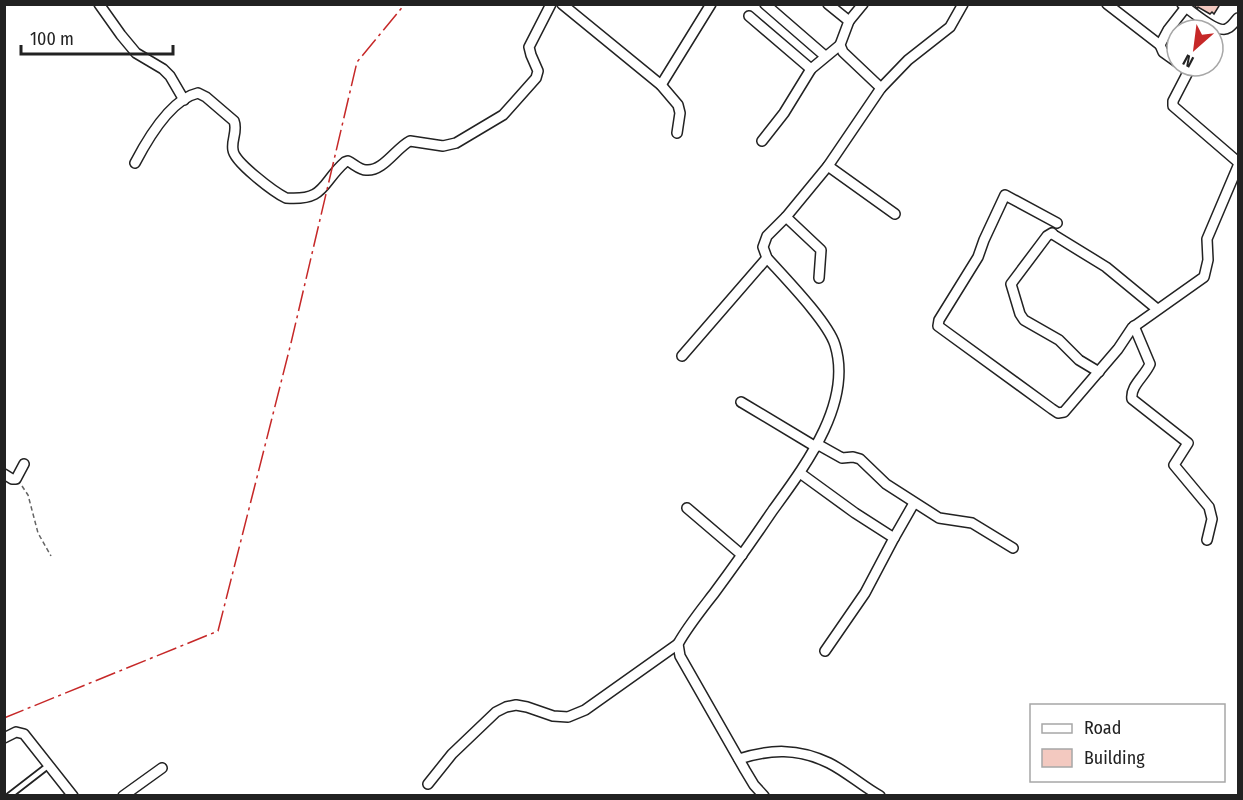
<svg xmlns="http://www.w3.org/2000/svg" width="1243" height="800" font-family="'Fira Sans Condensed',sans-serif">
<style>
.building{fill:#f3c9c0;stroke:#222;stroke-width:1.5}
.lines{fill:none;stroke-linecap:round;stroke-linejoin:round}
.lane-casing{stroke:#222;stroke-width:8}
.street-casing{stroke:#222;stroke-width:12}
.path{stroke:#646464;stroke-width:1.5;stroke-dasharray:4.5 3;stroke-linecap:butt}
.lane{stroke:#fff;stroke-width:4.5}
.street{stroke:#fff;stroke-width:9}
.power{stroke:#c62828;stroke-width:1.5;stroke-dasharray:21 4.5 3 4.5;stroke-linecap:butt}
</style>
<rect width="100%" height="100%" fill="#fff"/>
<polygon class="building" points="1194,4 1218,4 1219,6 1214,14 1212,12 1210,14 1198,7 1197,9"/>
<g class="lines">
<defs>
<polyline id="lane" points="9,796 49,765"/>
<g id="street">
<polyline points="99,4 121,35 136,53 163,69 170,76 184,100"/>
<polyline points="562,4 661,85 678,105 680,113 677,133"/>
<polyline points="765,4 825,56"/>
<polyline points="828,4 849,21 840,45 843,52 881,88"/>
<polyline points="1107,4 1160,45"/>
<path d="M 1182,4 C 1191,11 1219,35 1228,28 C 1232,26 1235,21 1238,18"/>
<polyline points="749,16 811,69"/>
<polyline points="849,21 863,4"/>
<polyline points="1177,62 1163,52 1160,45 1168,30 1186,7"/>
<polyline points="1185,66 1187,74 1173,101 1173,106 1238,162"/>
<polyline points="661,85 711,4"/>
<polyline points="762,141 784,113 811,69 840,45"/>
<path d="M 135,163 C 147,140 171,99 198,93 L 206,97 L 234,121 C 238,131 231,140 233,150 C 234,162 274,192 286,198 C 326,201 321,183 345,162 L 348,161 C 354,164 360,170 366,170 C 383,172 396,148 410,141 L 443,146 L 456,143 L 503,115 L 536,78 L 538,71 L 531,55 L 529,47 L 551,4"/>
<polyline points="828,166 895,214"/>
<polyline points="786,217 821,250 819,278"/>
<polyline points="1057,223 1005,195 984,240 978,257 939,320 938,326 1052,409 1058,413 1064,412 1118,349 1132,328 1204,277 1208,260 1207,239 1238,166"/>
<path d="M 1134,326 L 1150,364 C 1145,376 1130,386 1132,399 L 1188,443 L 1174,465 L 1209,507 L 1212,519 L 1207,540"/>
<polyline points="682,356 767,258"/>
<polyline points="1099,372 1079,360 1059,340 1024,320 1020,314 1011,284 1047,236 1052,233 1054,235 1106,267 1157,309"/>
<polyline points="741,402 816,447"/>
<polyline points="817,444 842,458 853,457 860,459 886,484 939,518 972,523 1013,548"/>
<polyline points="800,473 855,513 894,538 865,593 825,651"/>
<polyline points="4,474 12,479 16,479 24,464"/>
<polyline points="687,508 742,555"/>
<polyline points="894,538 914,503"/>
<polyline points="4,738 16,732 24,734 73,796"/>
<path d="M 739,759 C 770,749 798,748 829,763 C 847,772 862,786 880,796"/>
<polyline points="428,784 452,754 496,712 506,707 516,705 527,707 553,716 568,717 585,710 678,644"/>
<polyline points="123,796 162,768"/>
<path d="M 764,796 L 754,785 L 745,770 L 680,656 L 678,644 C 688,626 702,609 715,592 C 735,565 754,538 773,510 C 805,466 853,403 835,345 C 828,322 785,278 767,258 L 763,247 L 767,236 L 786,217 L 828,166 L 881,88 L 908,60 L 950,27 L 963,4"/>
</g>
</defs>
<use href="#lane" class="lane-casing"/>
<use href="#street" class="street-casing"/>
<polyline class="path" points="22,486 28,495 38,533 51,556"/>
<use href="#lane" class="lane"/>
<use href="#street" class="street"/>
<polyline class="power" points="4,718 218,631 291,343 357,62 405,4"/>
</g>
<rect width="1243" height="800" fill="none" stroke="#222222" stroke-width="12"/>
<rect x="1030" y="704" width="195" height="78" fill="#ffffff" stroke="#a7a7a7" stroke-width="1.5"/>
<rect x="1042" y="724" width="30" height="9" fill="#ffffff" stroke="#a7a7a7" stroke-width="1.5"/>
<text x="1084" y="734" font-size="18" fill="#222222">Road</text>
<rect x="1042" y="749" width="30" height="18" fill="#f3c9c0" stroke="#a7a7a7" stroke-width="1.5"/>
<text x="1084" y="764" font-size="18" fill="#222222">Building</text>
<g transform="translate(1195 48) rotate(208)"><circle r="28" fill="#ffffff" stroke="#a7a7a7" stroke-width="1.5"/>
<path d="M0-4.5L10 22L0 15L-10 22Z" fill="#c62828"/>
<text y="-9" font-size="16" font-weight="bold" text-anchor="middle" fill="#222222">N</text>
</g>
<path d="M21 45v9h152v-9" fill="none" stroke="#222222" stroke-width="3"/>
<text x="30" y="45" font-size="18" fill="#222222" stroke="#ffffff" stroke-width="4.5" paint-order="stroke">100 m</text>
</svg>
